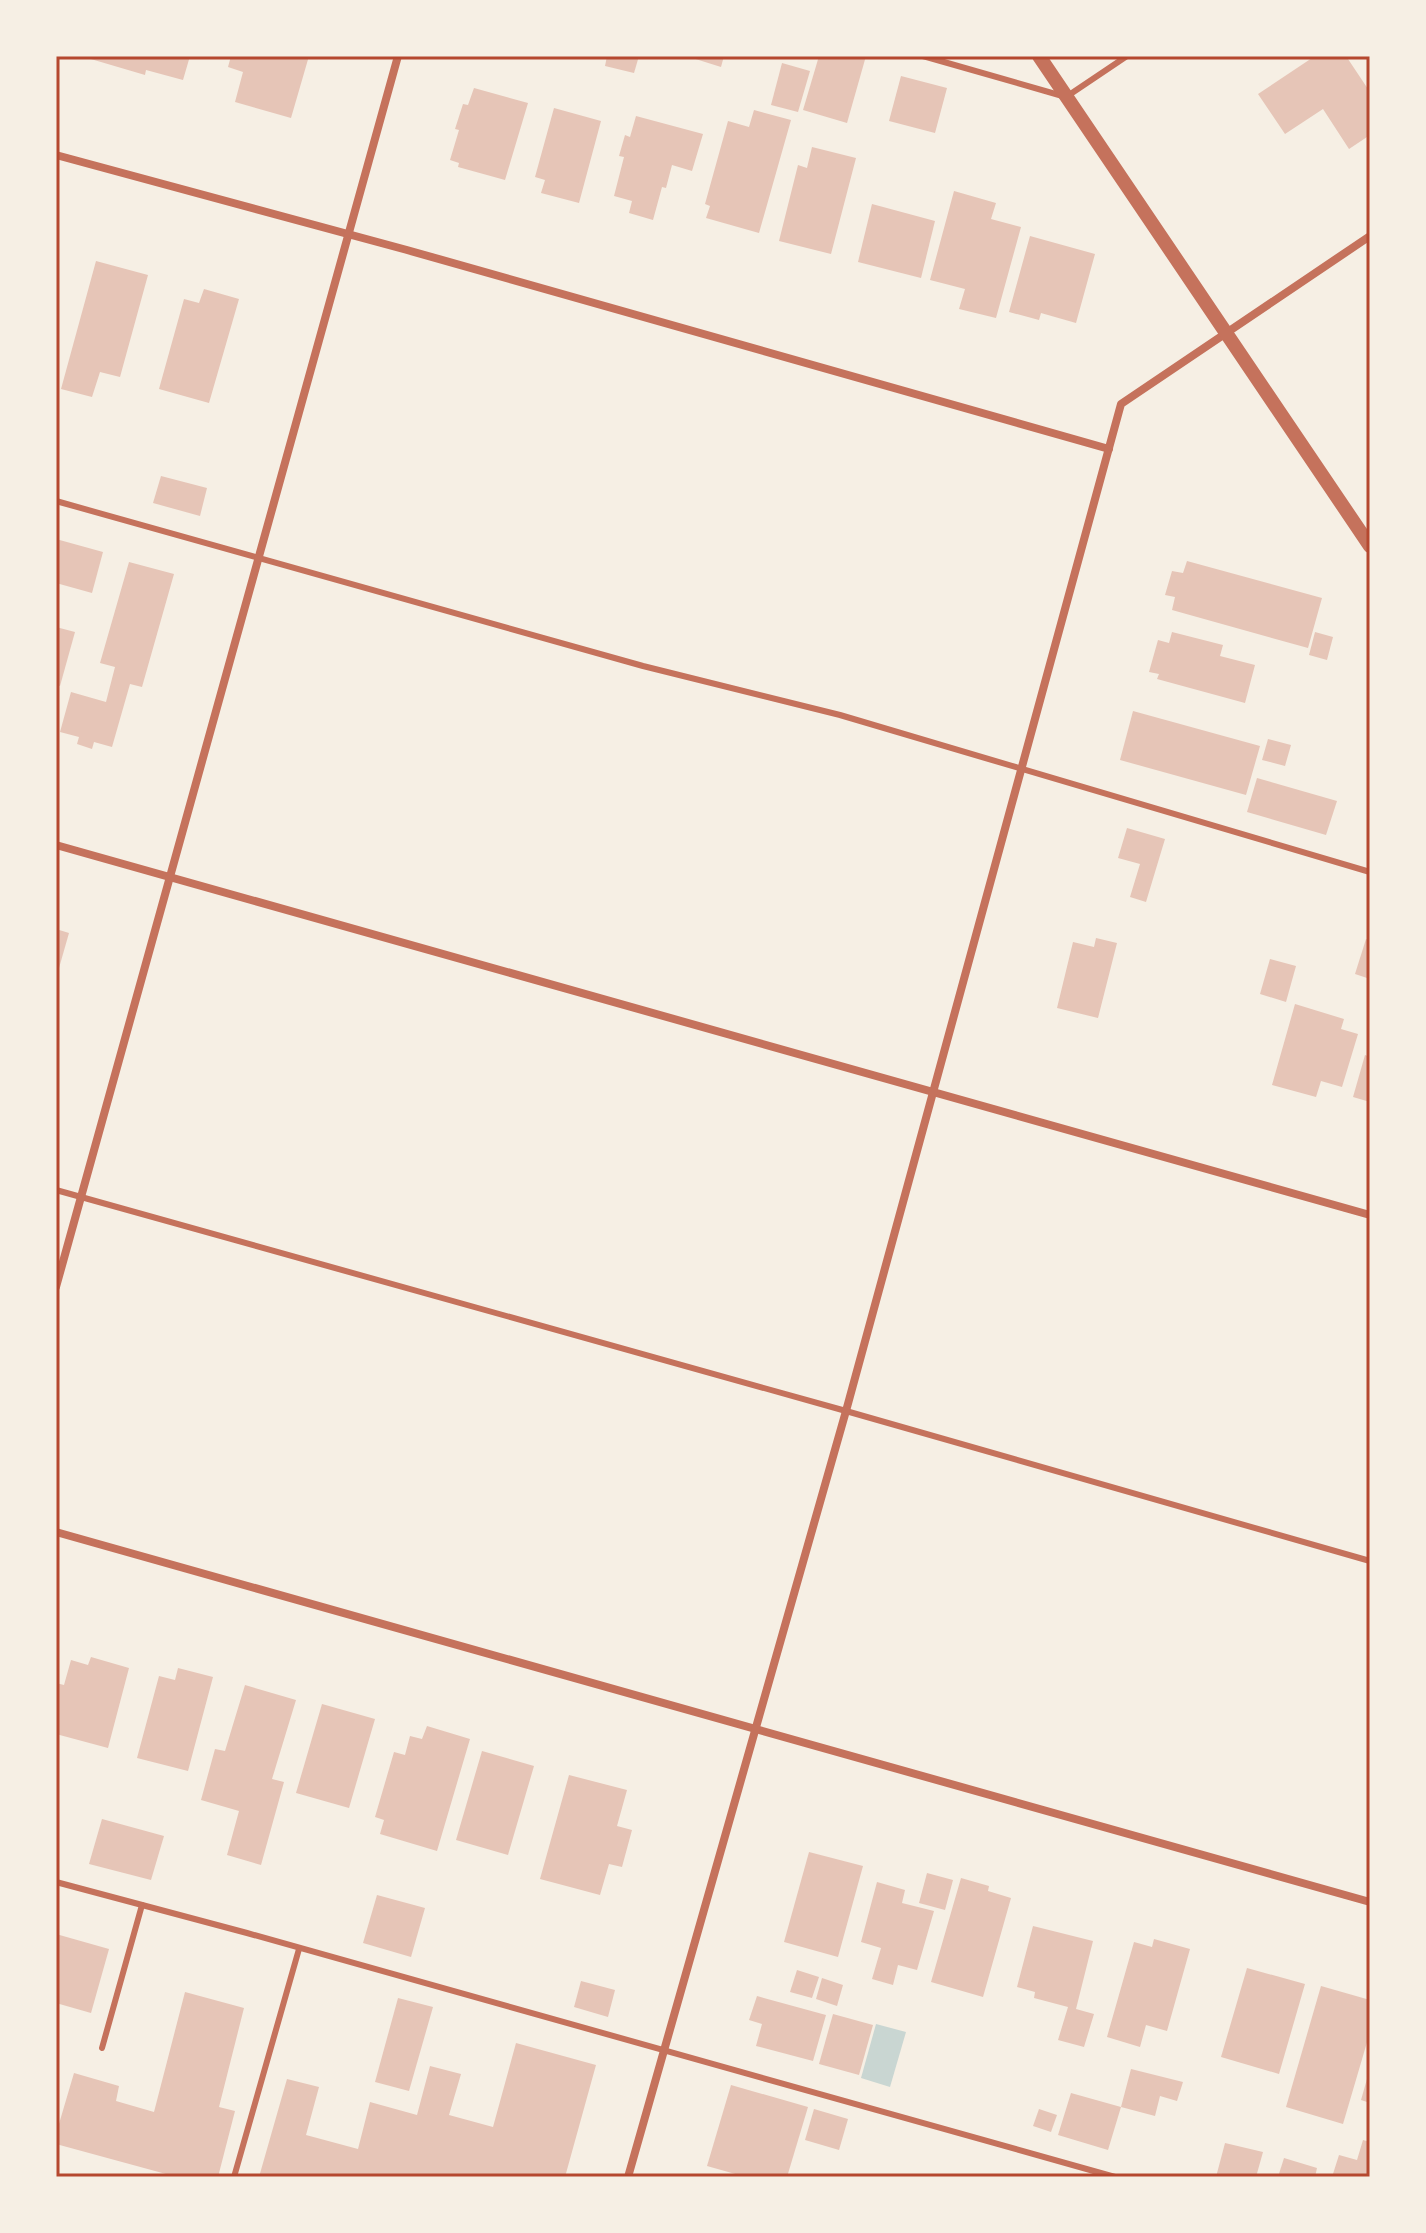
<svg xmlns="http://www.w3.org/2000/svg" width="1426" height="2233" font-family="'PT Sans Narrow',sans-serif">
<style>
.water{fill:#c9d6d2}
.building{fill:#e6c5b7}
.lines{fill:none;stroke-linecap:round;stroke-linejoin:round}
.service{stroke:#c5725c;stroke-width:6}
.minor{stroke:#c5725c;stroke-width:8}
.tertiary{stroke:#c5725c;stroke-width:14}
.neatline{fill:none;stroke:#b5482f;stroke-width:3}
</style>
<rect width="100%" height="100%" fill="#f6efe4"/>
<polygon class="water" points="876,2024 906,2032 890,2087 861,2078"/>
<g class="building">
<polygon points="190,56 183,80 146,70 145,75 84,57"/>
<polygon points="231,56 309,56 291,118 235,102 243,72 228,67"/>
<polygon points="607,56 639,56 634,73 605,66"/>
<polygon points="686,56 724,56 721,67"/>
<polygon points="819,56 866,56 847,123 803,110"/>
<polygon points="1315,56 1346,56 1370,92 1370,135 1349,149 1323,109 1285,134 1258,94"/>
<polygon points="782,63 810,71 798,112 771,105"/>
<polygon points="901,76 947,88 935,133 889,121"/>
<polygon points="474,88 528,103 505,180 458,167 459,163 450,160 459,130 455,129 463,104 468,105"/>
<polygon points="554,108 601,121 579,203 541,193 545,180 535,177"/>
<polygon points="754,110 791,120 759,233 706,218 710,206 705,204 728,121 749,127"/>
<polygon points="636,116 703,134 692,171 672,165 666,188 662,187 653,220 629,213 632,201 614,196 624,157 619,156 625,135 630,137"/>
<polygon points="812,147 856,158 831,254 779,241 798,165 807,168"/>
<polygon points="954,191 996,203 991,219 1021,227 996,318 959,309 965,289 930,280"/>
<polygon points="872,204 935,221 921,278 858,262"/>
<polygon points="1030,236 1095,254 1076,323 1041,313 1039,320 1009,312"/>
<polygon points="96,261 148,275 120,377 100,372 92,397 61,389"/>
<polygon points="204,289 239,299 209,403 159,389 184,299 199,303"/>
<polygon points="161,476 207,488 200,516 153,503"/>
<polygon points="56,539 103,552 92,593 56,583"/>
<polygon points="1187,561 1322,598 1308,648 1172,610 1175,597 1165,595 1172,571 1183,573"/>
<polygon points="129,562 174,574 142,687 130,684 112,747 94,742 92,749 77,744 79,737 60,732 71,692 106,702 115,667 100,663"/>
<polygon points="56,627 75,632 60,686 56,685"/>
<polygon points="1172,632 1223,645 1220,656 1255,665 1245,703 1157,679 1159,674 1149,672 1158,640 1169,643"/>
<polygon points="1315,632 1333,637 1327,660 1309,655"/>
<polygon points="1133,711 1260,746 1246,795 1120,760"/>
<polygon points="1268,739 1291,745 1285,766 1262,760"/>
<polygon points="1257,778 1337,801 1326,835 1247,812"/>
<polygon points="1127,828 1165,839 1146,902 1130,897 1140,864 1118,858"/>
<polygon points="56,929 69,933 57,975 56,975"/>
<polygon points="1096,938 1117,943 1098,1018 1057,1008 1073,942 1094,947"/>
<polygon points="1366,939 1370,941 1370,979 1355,974"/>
<polygon points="1270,959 1296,966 1286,1002 1260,994"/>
<polygon points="1295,1004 1344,1019 1341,1029 1358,1034 1342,1087 1321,1081 1316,1097 1272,1085"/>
<polygon points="1365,1055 1370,1057 1370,1102 1353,1097"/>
<polygon points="91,1657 129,1668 108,1748 56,1734 56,1683 64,1685 71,1660 88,1665"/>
<polygon points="178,1668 213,1677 188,1771 137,1758 159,1676 175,1680"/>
<polygon points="245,1685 296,1700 272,1779 284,1782 261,1865 227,1855 239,1811 201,1800 215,1749 225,1751"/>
<polygon points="322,1704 375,1719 349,1808 296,1793"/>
<polygon points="427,1726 470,1739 437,1851 380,1834 384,1820 375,1817 394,1752 405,1755 410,1736 422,1739"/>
<polygon points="482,1751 534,1766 508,1855 456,1840"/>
<polygon points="569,1775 627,1790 617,1826 632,1830 622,1867 609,1864 600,1895 540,1879"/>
<polygon points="102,1819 164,1836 151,1880 89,1864"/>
<polygon points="809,1852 863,1866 838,1957 784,1942"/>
<polygon points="927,1873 953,1880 945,1910 919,1903"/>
<polygon points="961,1878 989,1886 988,1891 1011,1898 983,1997 931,1982"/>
<polygon points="877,1882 905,1890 902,1903 934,1911 917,1970 898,1965 893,1985 872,1979 881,1948 861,1942"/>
<polygon points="377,1895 425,1908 411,1957 363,1943"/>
<polygon points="1033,1926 1093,1941 1076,2009 1094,2014 1084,2047 1058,2040 1068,2007 1034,1998 1035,1992 1017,1987"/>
<polygon points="56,1934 109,1949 91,2013 56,2003"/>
<polygon points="1154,1939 1190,1949 1167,2031 1146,2025 1140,2047 1107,2037 1134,1942 1152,1947"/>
<polygon points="1247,1968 1305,1984 1279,2074 1221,2057"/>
<polygon points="797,1970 819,1977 812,1998 790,1992"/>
<polygon points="822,1978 843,1985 837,2006 816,1999"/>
<polygon points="581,1981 615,1990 608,2017 574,2007"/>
<polygon points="1321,1986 1370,2000 1370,2032 1343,2124 1286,2107"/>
<polygon points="185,1992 244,2008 219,2107 235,2111 218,2177 177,2177 56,2144 56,2134 74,2073 119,2086 116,2101 154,2112"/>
<polygon points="757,1996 826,2015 813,2061 756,2046 762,2024 749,2020"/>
<polygon points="398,1998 433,2007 409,2091 375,2082"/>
<polygon points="833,2014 873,2025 859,2075 819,2064"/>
<polygon points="516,2043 596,2065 565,2177 259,2177 287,2079 319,2087 306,2135 358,2149 370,2102 417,2115 430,2066 461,2074 449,2115 493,2127"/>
<polygon points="1131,2069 1183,2082 1177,2101 1160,2096 1155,2116 1121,2107 1108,2150 1058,2135 1071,2093 1121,2107"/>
<polygon points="1369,2072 1370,2072 1370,2103 1361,2100"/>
<polygon points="731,2085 808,2107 787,2177 746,2177 707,2166"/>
<polygon points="814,2109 848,2119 839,2150 805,2140"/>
<polygon points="1039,2109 1057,2115 1051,2132 1033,2126"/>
<polygon points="1363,2140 1370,2142 1370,2177 1332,2177 1339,2155 1357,2160"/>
<polygon points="1225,2143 1263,2152 1256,2177 1216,2177"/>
<polygon points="1284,2158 1317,2168 1315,2177 1278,2177"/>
</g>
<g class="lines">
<g class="service">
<polyline points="923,56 1066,97 1127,56"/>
<polyline points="56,501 643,666 840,715 1370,872"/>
<polyline points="56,1190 846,1411 1370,1561"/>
<polyline points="56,1882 247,1933 1115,2177"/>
<polyline points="102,2048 142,1905"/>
<polyline points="234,2177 299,1949"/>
</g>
<g class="minor">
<polyline points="56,155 407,250 1109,449"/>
<polyline points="56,845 1370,1215"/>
<polyline points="56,1287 398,56"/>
<polyline points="56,1532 1370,1902"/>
<polyline points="628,2177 846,1411 1121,404 1370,236"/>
</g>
<polyline class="tertiary" points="1039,56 1370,546"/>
</g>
<rect width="1426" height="2233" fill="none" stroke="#f6efe4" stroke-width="116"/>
<rect x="58" y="58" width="1310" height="2117" class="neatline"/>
</svg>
